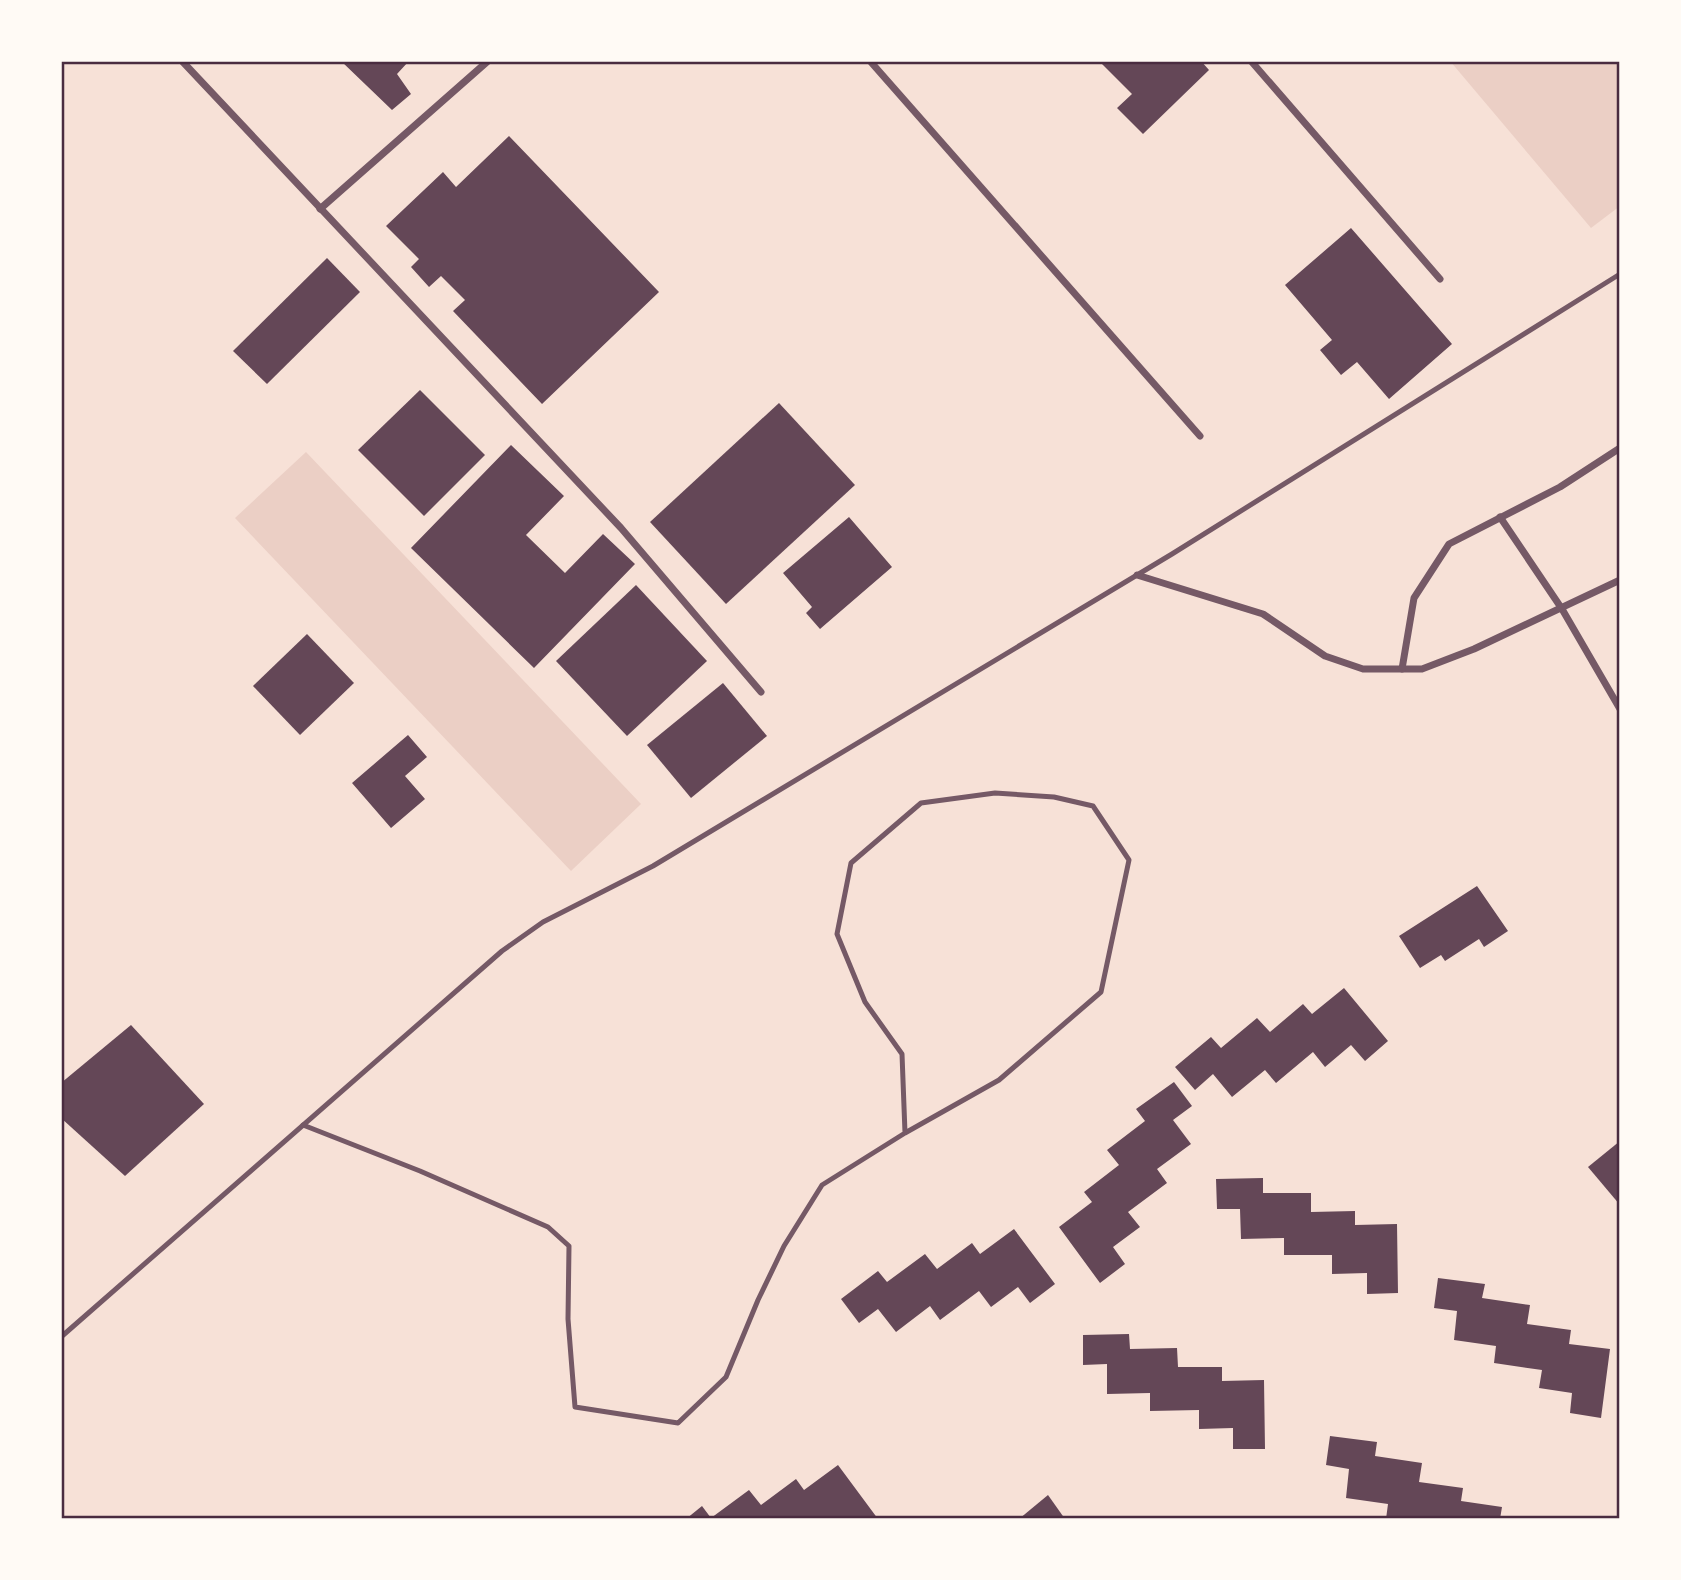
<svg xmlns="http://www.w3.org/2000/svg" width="1681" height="1580" font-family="'Roboto Condensed',sans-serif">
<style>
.green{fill:#ebcfc5}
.building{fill:#644757}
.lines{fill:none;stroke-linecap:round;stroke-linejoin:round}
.service{stroke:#755966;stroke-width:5}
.minor{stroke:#755966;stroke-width:7}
.neatline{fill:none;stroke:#4a2c40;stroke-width:2.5}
</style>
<rect width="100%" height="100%" fill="#f7e1d7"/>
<g class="green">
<polygon points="1450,61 1620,61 1620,206 1591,228"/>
<polygon points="306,452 641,804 571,871 235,518"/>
</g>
<g class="building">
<polygon points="341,61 409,61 397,74 411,94 392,110"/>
<polygon points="1099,61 1201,61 1209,70 1143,134 1117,108 1132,94"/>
<polygon points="509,136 659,292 542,404 453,311 465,300 441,276 429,287 411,267 419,259 386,226 443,172 456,187"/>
<polygon points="1351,228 1452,344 1389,399 1357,362 1341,375 1320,350 1332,340 1285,285"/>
<polygon points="327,258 360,292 267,384 233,351"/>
<polygon points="420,390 485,455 424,516 358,450"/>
<polygon points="779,403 855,485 726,604 650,522"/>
<polygon points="511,445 564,496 526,535 565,573 603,534 635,564 534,668 411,548"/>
<polygon points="849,517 892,567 820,629 806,613 812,607 783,573"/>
<polygon points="636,585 707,661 627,736 556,661"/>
<polygon points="307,634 354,683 300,735 253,686"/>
<polygon points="723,683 767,736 691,798 647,745"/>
<polygon points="408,735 427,757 405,776 425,799 391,828 352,783"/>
<polygon points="1477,886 1508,931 1484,947 1479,939 1445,961 1441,955 1420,968 1399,936"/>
<polygon points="1344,988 1388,1041 1365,1061 1351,1045 1325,1067 1313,1052 1276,1083 1265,1070 1232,1097 1213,1074 1195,1090 1175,1067 1211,1037 1221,1048 1257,1018 1270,1032 1303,1004 1312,1014"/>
<polygon points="131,1025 204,1104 125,1176 61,1118 61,1083"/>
<polygon points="1174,1082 1192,1106 1173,1120 1191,1144 1157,1169 1167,1183 1128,1212 1140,1227 1113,1247 1125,1264 1100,1283 1059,1227 1092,1202 1084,1192 1119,1165 1107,1150 1145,1121 1136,1109"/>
<polygon points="1620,1141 1620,1205 1588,1167"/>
<polygon points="1263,1178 1263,1193 1311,1193 1311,1212 1355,1211 1355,1225 1397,1224 1398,1293 1367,1294 1367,1273 1332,1274 1332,1255 1284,1255 1284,1238 1241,1239 1240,1209 1217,1209 1216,1179"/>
<polygon points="1014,1229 1055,1284 1030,1303 1018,1287 991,1307 979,1291 940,1320 930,1306 896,1332 878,1309 859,1323 841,1299 878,1271 887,1282 925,1254 937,1269 972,1243 980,1254"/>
<polygon points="1438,1278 1485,1284 1482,1298 1530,1305 1527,1324 1571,1330 1569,1344 1610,1349 1601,1418 1570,1413 1572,1393 1539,1388 1542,1370 1494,1363 1496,1346 1454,1340 1457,1311 1434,1308"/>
<polygon points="1129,1334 1130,1349 1177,1348 1178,1367 1222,1367 1222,1381 1264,1380 1265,1449 1233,1449 1233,1428 1199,1429 1199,1410 1150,1411 1150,1393 1107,1394 1107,1364 1083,1365 1083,1335"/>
<polygon points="1330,1436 1377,1442 1375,1456 1422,1463 1419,1482 1463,1488 1461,1501 1502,1507 1500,1519 1386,1519 1388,1504 1346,1498 1349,1469 1326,1465"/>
<polygon points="838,1465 878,1519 686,1519 702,1506 711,1518 749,1490 761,1505 796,1479 804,1490"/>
<polygon points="1048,1495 1065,1519 1019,1519"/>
</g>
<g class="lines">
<g class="service">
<polyline points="303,1125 420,1171 548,1227 569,1246 568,1319 575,1407 678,1423 726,1377 758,1300 784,1246 822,1185 905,1133 999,1080 1101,992 1129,860 1093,806 1054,797 995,793 921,803 851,863 837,934 865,1002 902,1054 905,1133"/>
<polyline points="61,1337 502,951 543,922 653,866 1172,554 1620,274"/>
</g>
<g class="minor">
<polyline points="182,61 621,528 761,692"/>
<polyline points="870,61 1200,436"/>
<polyline points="1251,61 1440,279"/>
<polyline points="320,209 488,61"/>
<polyline points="1500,517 1562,609 1620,709"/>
<polyline points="1137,575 1263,614 1325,656 1363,669 1422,669 1474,649 1620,580"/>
<polyline points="1402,669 1414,598 1449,544 1560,487 1620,448"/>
</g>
</g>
<rect width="1681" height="1580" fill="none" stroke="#fffaf5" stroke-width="126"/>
<rect x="63" y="63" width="1555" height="1454" class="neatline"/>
</svg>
